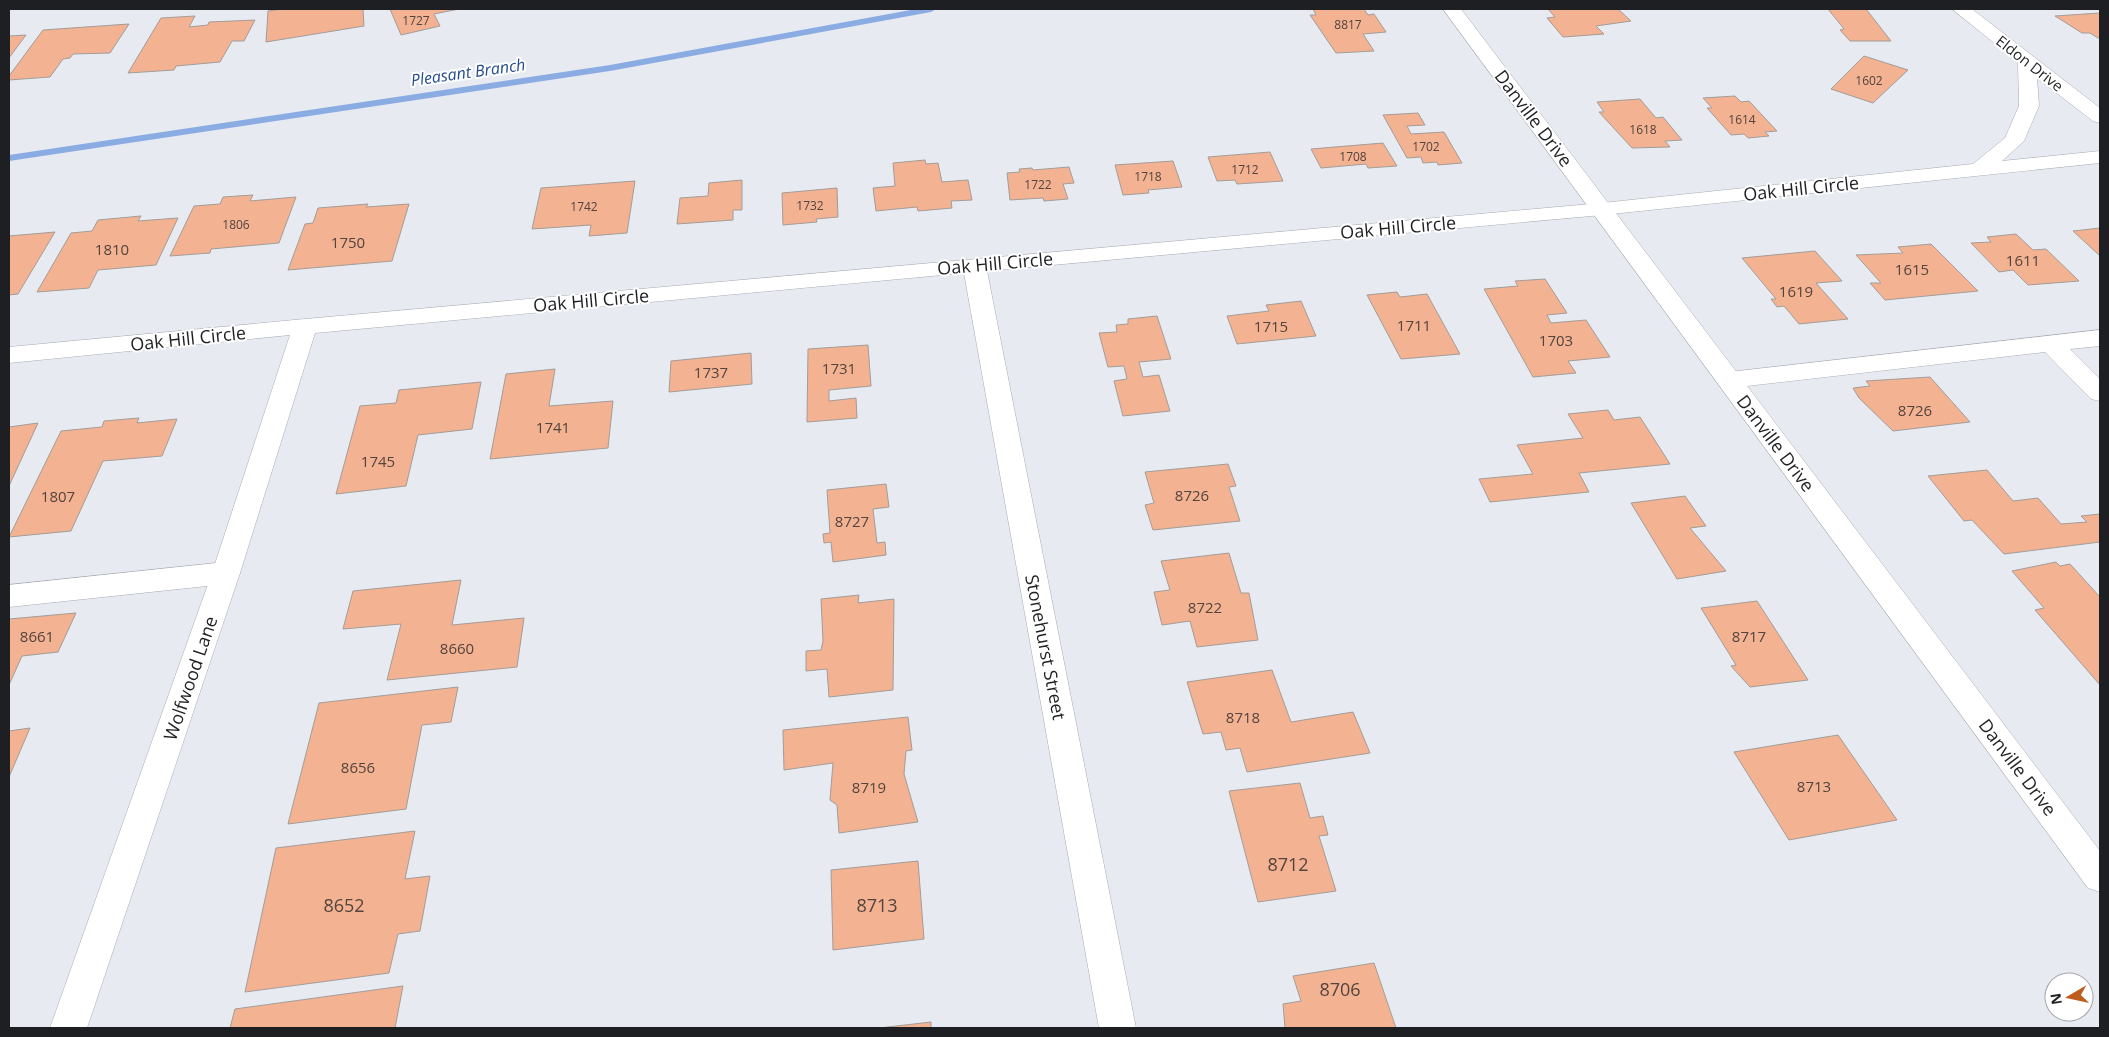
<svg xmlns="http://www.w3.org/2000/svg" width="2109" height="1037" font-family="'Open Sans',sans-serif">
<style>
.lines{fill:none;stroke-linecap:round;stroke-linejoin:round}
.stream{fill:#8aace3;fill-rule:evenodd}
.building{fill:#f3b291;stroke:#a39c98}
.service-casing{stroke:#a7abb1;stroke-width:1}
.minor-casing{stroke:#a7abb1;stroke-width:1}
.tertiary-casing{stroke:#a7abb1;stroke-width:1}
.service{fill:#fff;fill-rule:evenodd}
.minor{fill:#fff;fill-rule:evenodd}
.tertiary{fill:#fff;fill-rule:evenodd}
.labels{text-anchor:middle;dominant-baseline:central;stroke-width:4;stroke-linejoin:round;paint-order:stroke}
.far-number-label{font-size:12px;fill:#53443e}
.far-street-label{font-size:15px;fill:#1e1f22;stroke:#fff}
.number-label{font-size:15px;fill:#53443e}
.far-water-label{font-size:16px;font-style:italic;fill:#234b8d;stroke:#fff}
.street-label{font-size:18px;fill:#1e1f22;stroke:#fff}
.near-number-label{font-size:18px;fill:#53443e}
</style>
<rect width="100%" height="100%" fill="#e7ebf1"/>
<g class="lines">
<polygon class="stream" points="916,9 936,9 931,12 610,71 9,161 9,155 610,65"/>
</g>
<g class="building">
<polygon points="282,9 363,9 364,26 266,42 268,11"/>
<polygon points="390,9 459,9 434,14 440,26 401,35"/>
<polygon points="1313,9 1364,9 1368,15 1374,14 1386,32 1363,34 1374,51 1336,53 1310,15 1316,15"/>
<polygon points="1548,9 1618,9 1631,21 1596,26 1604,34 1563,37 1547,18 1555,17"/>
<polygon points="1828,9 1866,9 1891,41 1850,41 1840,30 1844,29"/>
<polygon points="2100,13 2100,38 2098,38 2090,33 2082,33 2055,16"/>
<polygon points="195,16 189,27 208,25 209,22 255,20 244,41 232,41 220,62 176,66 174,70 128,73 161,18"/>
<polygon points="129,24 110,53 73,54 70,58 63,59 50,77 9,80 9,76 43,30"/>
<polygon points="26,35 9,58 9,36"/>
<polygon points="1864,56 1908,70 1873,103 1831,89"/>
<polygon points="1735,96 1741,102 1749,101 1777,131 1765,132 1769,136 1748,138 1744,134 1731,135 1707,108 1712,108 1703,98"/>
<polygon points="1640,99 1656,118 1663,117 1682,140 1665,141 1670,147 1632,148 1599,112 1604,112 1597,102"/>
<polygon points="1418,113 1425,125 1407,126 1411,134 1444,132 1462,163 1438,165 1437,162 1423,163 1421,157 1407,158 1383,115"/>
<polygon points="1383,143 1397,166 1368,168 1366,164 1321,168 1311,149"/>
<polygon points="1270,152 1283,181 1237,184 1235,180 1217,181 1208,157"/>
<polygon points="925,160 926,164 938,163 942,182 968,180 972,200 951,201 952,208 918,211 917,207 876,211 873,188 895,186 893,163"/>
<polygon points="1173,161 1182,187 1148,190 1149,193 1123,195 1115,165"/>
<polygon points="1069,167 1074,183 1063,184 1068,199 1044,201 1043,198 1010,200 1007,173 1020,172 1019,169 1032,168 1033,170"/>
<polygon points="742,180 742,210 733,210 733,220 677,224 680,198 708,196 709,183"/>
<polygon points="635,181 627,233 589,236 591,225 532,229 541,188"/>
<polygon points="837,188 838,217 816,219 817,222 783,225 782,193"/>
<polygon points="253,195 250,201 296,197 279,243 211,249 210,253 170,256 194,206 220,204 223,197"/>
<polygon points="368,204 366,207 409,204 392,261 288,270 305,224 313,223 318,208"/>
<polygon points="141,216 138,221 178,218 156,265 98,270 89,288 37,292 71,233 92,231 98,220"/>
<polygon points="2100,228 2100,256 2073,231"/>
<polygon points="55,232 18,294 9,295 9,236"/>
<polygon points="2016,234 2033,250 2046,249 2079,281 2028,285 2013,270 1999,272 1971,243 1991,242 1987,237"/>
<polygon points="1931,244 1978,291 1885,300 1870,283 1881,283 1856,255 1903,253 1898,247"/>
<polygon points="1815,251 1842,281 1816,283 1848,319 1799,324 1784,306 1777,307 1771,299 1776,299 1742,258"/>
<polygon points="1545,279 1567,313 1547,315 1551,323 1586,320 1610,357 1568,361 1576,373 1533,377 1484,289 1518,286 1515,281"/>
<polygon points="1397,292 1400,297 1427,294 1460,354 1401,359 1367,295"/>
<polygon points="1301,301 1316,336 1237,344 1227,316 1269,311 1266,305"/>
<polygon points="1157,316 1171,359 1139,362 1143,377 1159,375 1170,411 1123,416 1114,381 1127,379 1124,366 1108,367 1099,333 1117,332 1116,325 1128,324 1128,319"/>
<polygon points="868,345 871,386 829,390 829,401 856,398 857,418 807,422 808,349"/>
<polygon points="751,353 752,384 669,392 671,361"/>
<polygon points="555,369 549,406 613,401 608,448 490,459 506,374"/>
<polygon points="1930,377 1970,422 1893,431 1859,398 1853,388 1870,386 1866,381"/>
<polygon points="481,382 472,429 418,435 406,486 336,494 360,406 396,403 399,390"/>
<polygon points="1608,410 1614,420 1640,417 1670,464 1579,473 1589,492 1490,502 1479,479 1533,474 1517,445 1583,438 1568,414"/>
<polygon points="139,418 137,423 177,419 162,456 103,461 71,531 9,537 61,431 102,427 104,421"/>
<polygon points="38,423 9,486 9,427"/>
<polygon points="1228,464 1236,486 1229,487 1240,521 1153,530 1145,505 1154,503 1145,472"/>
<polygon points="1987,470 2013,501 2038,498 2061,524 2087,522 2081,516 2100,514 2100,542 2004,554 1972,520 1964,521 1928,476"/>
<polygon points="886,484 889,507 873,509 877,543 885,542 886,555 833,562 831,542 824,543 823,534 830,533 827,490"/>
<polygon points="1685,496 1706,526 1690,528 1726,571 1677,579 1631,503"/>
<polygon points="1229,553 1241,593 1249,593 1258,640 1197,647 1190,621 1162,625 1154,592 1170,590 1161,561"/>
<polygon points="2056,562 2060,566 2070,564 2100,597 2100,685 2035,610 2044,608 2012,571"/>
<polygon points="461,580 452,625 524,618 517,667 387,680 401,624 343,629 353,591"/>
<polygon points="859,595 858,603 894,599 893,690 829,697 827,669 806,671 806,651 821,650 823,641 821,599"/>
<polygon points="1757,601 1808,680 1750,687 1731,666 1736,665 1701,608"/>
<polygon points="76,613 58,652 22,656 9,685 9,619"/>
<polygon points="1272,670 1291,722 1353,712 1370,753 1247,772 1240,748 1226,750 1221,732 1203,734 1187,682"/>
<polygon points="458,687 451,722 422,725 406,809 288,824 319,703"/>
<polygon points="908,717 912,750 906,751 904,774 918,822 839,833 837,805 830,800 833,763 784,770 783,730"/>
<polygon points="30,728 9,777 9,731"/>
<polygon points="1838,735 1897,820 1789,840 1734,752"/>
<polygon points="1300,783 1310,818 1323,816 1328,835 1319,836 1336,891 1258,902 1229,791"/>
<polygon points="415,831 405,879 430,876 420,931 398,934 389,973 245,992 276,848"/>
<polygon points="918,861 924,939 833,950 831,870"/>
<polygon points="1374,963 1396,1028 1285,1028 1283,1004 1301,1001 1293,976"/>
<polygon points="403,986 395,1028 230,1028 235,1009"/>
<polygon points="931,1022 931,1028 879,1028"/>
</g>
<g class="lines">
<defs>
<g id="service">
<polygon points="2100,330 2100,346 2070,349 2100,379 2100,401 2091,399 2045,352 1729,388 1720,386 1717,380 1720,374 1729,372"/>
<polygon points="226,562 236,565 240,573 236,581 226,584 9,607 9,585"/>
</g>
<polygon id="minor" points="1952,9 1972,9 2100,108 2100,123 2093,121 2037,78 2039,106 2024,141 2002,161 2100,151 2100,163 1602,215 987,271 1136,1028 1099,1028 964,273 315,333 240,573 87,1028 50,1028 212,573 290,335 9,363 9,347 305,319 1602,203 1973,164 2005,138 2019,106 2018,62"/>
<polygon id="tertiary" points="1443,9 1461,9 2100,851 2100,892 2088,888"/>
</defs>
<use href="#service" class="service-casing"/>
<use href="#minor" class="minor-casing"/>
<use href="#tertiary" class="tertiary-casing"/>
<use href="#service" class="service"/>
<use href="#minor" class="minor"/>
<use href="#tertiary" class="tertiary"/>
</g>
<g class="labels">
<g class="far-number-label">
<text x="416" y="20">1727</text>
<text x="1348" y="24">8817</text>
<text x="1869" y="80">1602</text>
<text x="1742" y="119">1614</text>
<text x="1643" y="129">1618</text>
<text x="1426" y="146">1702</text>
<text x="1353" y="156">1708</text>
<text x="1245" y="169">1712</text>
<text x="1148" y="176">1718</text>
<text x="1038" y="184">1722</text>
<text x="810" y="205">1732</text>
<text x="584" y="206">1742</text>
<text x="236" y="224">1806</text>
</g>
<g class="far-street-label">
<text transform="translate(2030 63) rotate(38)">Eldon Drive</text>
</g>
<g class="number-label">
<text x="348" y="242">1750</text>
<text x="112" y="249">1810</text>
<text x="2023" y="260">1611</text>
<text x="1912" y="269">1615</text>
<text x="1796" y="291">1619</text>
<text x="1414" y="325">1711</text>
<text x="1271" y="326">1715</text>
<text x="1556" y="340">1703</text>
<text x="839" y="368">1731</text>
<text x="711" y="372">1737</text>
<text x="1915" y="410">8726</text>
<text x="553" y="427">1741</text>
<text x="378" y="461">1745</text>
<text x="1192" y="495">8726</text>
<text x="58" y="496">1807</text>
<text x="852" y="521">8727</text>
<text x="1205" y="607">8722</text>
<text x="37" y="636">8661</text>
<text x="1749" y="636">8717</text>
<text x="457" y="648">8660</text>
<text x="1243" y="717">8718</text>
<text x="358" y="767">8656</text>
<text x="1814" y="786">8713</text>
<text x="869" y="787">8719</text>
</g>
<g class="far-water-label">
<text transform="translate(468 72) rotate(-8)">Pleasant Branch</text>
</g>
<g class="street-label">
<text transform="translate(1534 118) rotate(53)">Danville Drive</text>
<text transform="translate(1801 188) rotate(-6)">Oak Hill Circle</text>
<text transform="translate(1398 227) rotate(-5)">Oak Hill Circle</text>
<text transform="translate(995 263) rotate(-5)">Oak Hill Circle</text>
<text transform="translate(591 300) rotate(-5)">Oak Hill Circle</text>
<text transform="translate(188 338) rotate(-6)">Oak Hill Circle</text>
<text transform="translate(1776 443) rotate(53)">Danville Drive</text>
<text transform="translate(1046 647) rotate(79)">Stonehurst Street</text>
<text transform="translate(190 678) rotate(-71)">Wolfwood Lane</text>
<text transform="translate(2018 767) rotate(53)">Danville Drive</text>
</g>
<g class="near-number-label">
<text x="1288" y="864">8712</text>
<text x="344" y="905">8652</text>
<text x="877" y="905">8713</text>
<text x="1340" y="989">8706</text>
</g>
</g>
<rect width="2109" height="1037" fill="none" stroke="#1e1f22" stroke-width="20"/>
<g transform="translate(2069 997) rotate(261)"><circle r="24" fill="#ffffff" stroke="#a5a5a7"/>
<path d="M0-4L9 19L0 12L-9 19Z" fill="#be5c1e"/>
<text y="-8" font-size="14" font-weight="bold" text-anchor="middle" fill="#1e1f22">N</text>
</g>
</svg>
